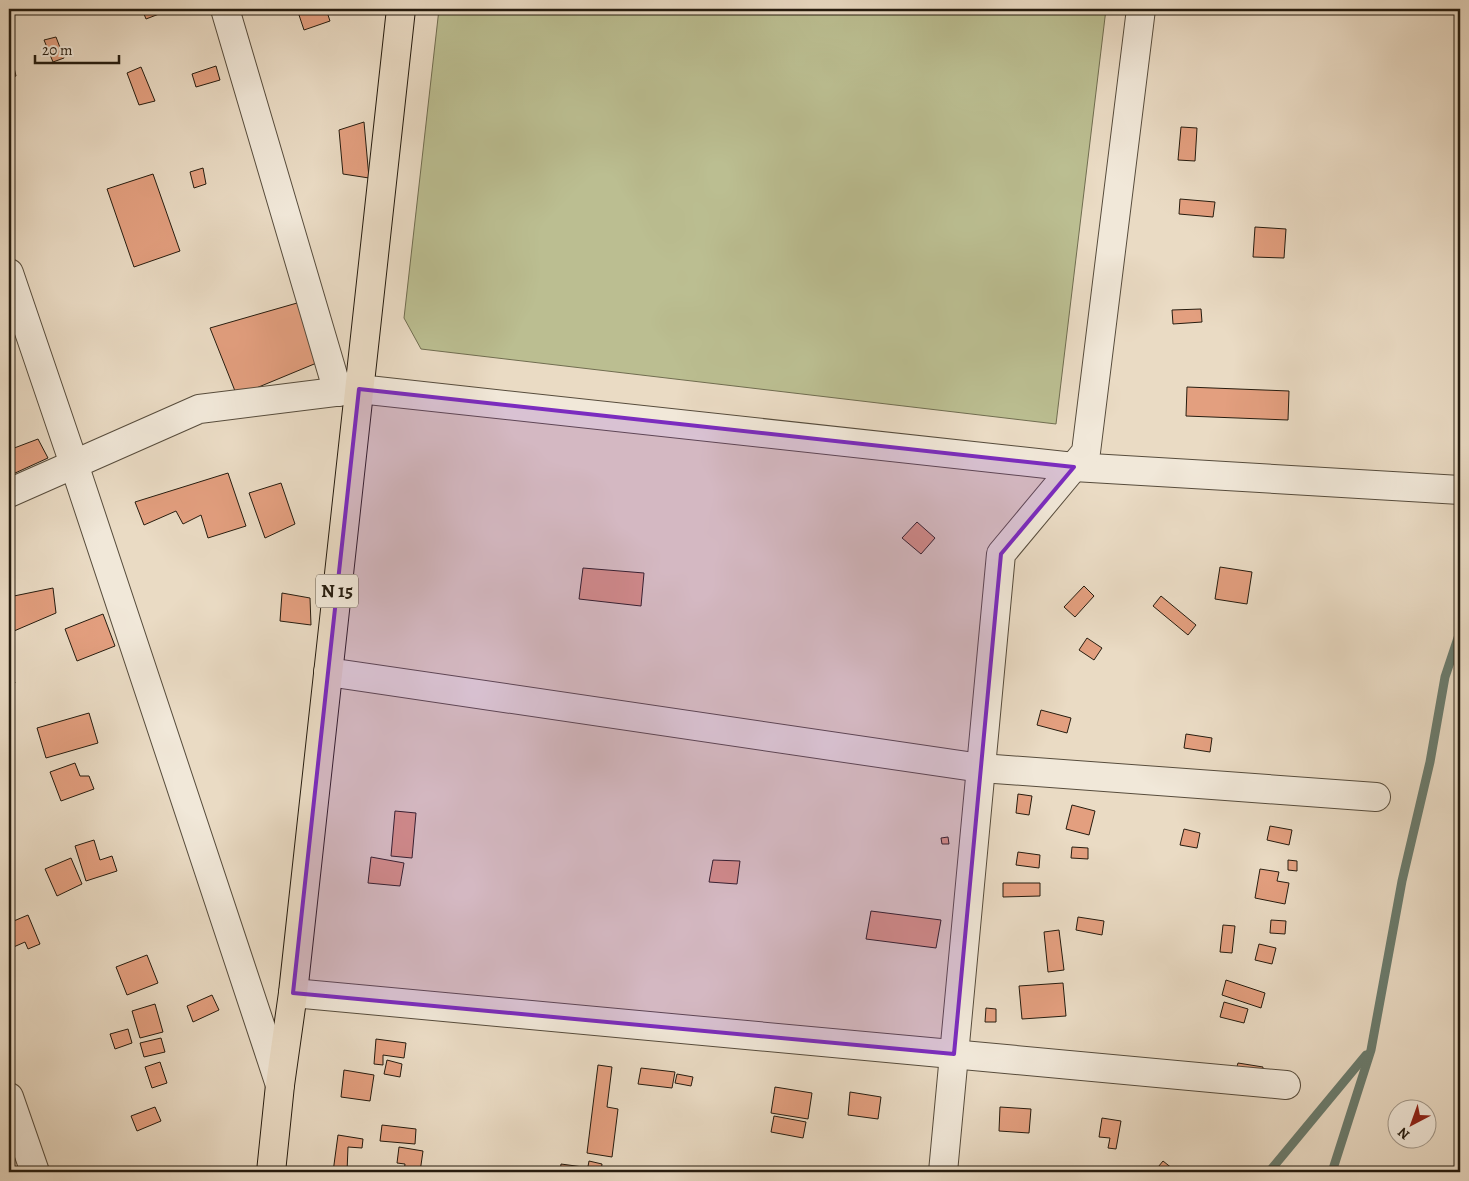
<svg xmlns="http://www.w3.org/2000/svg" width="1469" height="1181" font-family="Alegreya,serif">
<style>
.green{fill:#bbbe91;stroke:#706d50}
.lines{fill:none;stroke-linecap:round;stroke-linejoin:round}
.stream{stroke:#6b7c6e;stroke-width:9}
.building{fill:#e39f7f;stroke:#261c0f}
.minor-casing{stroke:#574c3c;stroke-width:30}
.major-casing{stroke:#261c0f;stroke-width:30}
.minor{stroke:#f1e8d9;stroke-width:28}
.major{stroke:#eadbc4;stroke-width:28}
.marked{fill:#7b2cbf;fill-opacity:0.2;stroke:#7b2cbf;stroke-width:4;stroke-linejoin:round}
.labels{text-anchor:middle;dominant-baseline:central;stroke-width:4;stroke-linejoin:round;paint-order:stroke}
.shield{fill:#f1e8d9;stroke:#63594c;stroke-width:1}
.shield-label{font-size:19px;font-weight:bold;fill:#261c0f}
</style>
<rect width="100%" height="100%" fill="#eadbc4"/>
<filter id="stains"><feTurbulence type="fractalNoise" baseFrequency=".004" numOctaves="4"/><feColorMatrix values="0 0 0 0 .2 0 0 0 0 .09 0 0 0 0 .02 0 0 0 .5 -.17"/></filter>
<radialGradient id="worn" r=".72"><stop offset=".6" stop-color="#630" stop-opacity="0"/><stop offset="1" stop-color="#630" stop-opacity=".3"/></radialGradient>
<polygon class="green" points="439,9 1106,9 1056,424 421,349 404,318"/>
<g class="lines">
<g class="stream">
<polyline points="1269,1172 1366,1055"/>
<polyline points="1332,1172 1371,1050 1402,881 1430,762 1445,677 1460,632"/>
</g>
</g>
<g class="building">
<polygon points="142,9 172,9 146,19"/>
<polygon points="297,9 326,9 330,21 304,30"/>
<rect x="342" y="9" width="26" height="2"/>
<polygon points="56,37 64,58 53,62 44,40"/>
<polygon points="9,47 16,76 9,78"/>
<polygon points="216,66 220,80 196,87 192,74"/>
<polygon points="141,67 155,101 139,105 127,73"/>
<polygon points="364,122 369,178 343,174 339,130"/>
<polygon points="1181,127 1197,128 1195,161 1178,160"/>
<polygon points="203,168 206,184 194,188 190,172"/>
<polygon points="153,174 180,251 134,267 107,189"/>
<polygon points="1180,199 1215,202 1213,217 1179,214"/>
<polygon points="1255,227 1286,229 1284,258 1253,257"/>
<polygon points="304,301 319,362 237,396 210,328"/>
<polygon points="1201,309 1202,322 1173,324 1172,310"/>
<polygon points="1187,387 1289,391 1288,420 1186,416"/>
<polygon points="9,406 11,406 14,421 9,423"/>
<polygon points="38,439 48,458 13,474 9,466 9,450"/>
<polygon points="228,473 246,526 208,538 201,515 183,524 176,511 144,525 135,502"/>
<polygon points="281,483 295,524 265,538 249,493"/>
<polygon points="917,522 935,538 921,554 902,538"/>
<polygon points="1220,567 1252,572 1247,604 1215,599"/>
<polygon points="583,568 644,573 641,606 579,599"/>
<polygon points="1084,586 1094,596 1075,617 1064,607"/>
<polygon points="53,588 56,613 14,631 9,606 9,597"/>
<polygon points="282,593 310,598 311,625 280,621"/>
<polygon points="1161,596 1196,625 1188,635 1153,606"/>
<polygon points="103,614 115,646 77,661 65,629"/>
<polygon points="1087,638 1102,648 1094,660 1079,650"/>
<polygon points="9,666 15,683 9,686"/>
<polygon points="1041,710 1071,718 1067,733 1037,725"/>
<polygon points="89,713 98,743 46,758 37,728"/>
<polygon points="1186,734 1212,738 1210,752 1184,748"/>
<polygon points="75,763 80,776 89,776 94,789 61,801 50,772"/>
<polygon points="1018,794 1032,796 1029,815 1016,813"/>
<polygon points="1072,805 1095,811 1089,835 1066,829"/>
<polygon points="395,811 416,813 412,858 391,856"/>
<polygon points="1270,826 1292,830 1289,845 1267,840"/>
<polygon points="1184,829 1200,833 1197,848 1180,845"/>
<polygon points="948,837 949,844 942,844 941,838"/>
<polygon points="94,840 100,860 112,856 117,871 86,881 75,846"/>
<polygon points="1072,847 1088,848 1088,859 1071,858"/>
<polygon points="1018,852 1040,855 1039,868 1016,865"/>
<polygon points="371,857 404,863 400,886 368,883"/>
<polygon points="71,858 82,884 57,896 45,869"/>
<polygon points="713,860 740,861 737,884 709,882"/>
<polygon points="1288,860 1297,861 1297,871 1288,870"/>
<polygon points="1260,869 1279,872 1277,881 1289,883 1285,904 1255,898"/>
<polygon points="1003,883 1040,883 1040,896 1003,897"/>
<polygon points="871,911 941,920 936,948 866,939"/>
<polygon points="28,915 40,944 28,949 25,942 9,949 9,923"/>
<polygon points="1078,917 1104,921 1102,935 1076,930"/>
<polygon points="1271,920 1286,921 1285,934 1270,933"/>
<polygon points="1223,925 1235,926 1232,953 1220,952"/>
<polygon points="1059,930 1064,970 1048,972 1044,932"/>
<polygon points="1259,944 1276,948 1272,964 1255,960"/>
<polygon points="147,955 158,983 127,995 116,967"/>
<polygon points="1226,980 1265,993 1261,1008 1222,995"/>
<polygon points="1063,983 1066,1016 1022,1019 1019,986"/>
<polygon points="212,995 219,1010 193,1022 187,1006"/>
<polygon points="1224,1002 1248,1009 1244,1023 1220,1017"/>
<polygon points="155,1004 163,1032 140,1038 132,1011"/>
<polygon points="986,1008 996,1009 996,1022 985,1022"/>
<polygon points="128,1029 132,1043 115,1049 110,1034"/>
<polygon points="161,1038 165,1052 144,1057 140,1043"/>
<polygon points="376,1039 406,1043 404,1058 383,1055 383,1065 374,1064"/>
<polygon points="387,1060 402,1064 400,1077 384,1074"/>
<polygon points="160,1062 167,1083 152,1088 145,1067"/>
<polygon points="1238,1063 1263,1067 1262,1075 1236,1070"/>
<polygon points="598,1065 612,1067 607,1107 618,1109 612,1157 587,1153"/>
<polygon points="641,1068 675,1072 672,1088 638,1084"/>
<polygon points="344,1070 374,1075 370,1101 341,1097"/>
<polygon points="677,1074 693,1077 691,1086 675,1083"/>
<polygon points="775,1087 812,1093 808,1119 771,1113"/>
<polygon points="850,1092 881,1097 878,1119 848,1115"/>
<polygon points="155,1107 161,1121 137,1131 131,1116"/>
<polygon points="1000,1107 1031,1109 1029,1133 999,1131"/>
<polygon points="774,1116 806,1122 803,1138 771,1132"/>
<polygon points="1102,1118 1121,1121 1116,1149 1108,1148 1110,1138 1099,1137"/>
<polygon points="382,1125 416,1129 415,1144 380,1141"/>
<polygon points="338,1135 363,1139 362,1148 348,1147 347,1172 333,1172"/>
<polygon points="399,1147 423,1151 420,1172 404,1172 405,1164 397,1163"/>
<polygon points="589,1161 602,1164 601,1172 587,1172"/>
<polygon points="1163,1161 1173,1169 1171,1172 1154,1172"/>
<polygon points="561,1164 583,1167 582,1172 560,1172"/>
</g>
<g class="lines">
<defs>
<g id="minor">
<polyline points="225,9 338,392"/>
<polyline points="9,273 74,464 280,1085"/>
<polyline points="9,493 199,409 359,389 1074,467 1460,490"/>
<polyline points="328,672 981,768 1376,797"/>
<polyline points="293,993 1286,1085"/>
<polyline points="9,1097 35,1172"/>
<polyline points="943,1172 1001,554 1086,452 1141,9"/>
</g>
<polyline id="major" points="271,1172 280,1085 293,993 401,9"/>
</defs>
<use href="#minor" class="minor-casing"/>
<use href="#major" class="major-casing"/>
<use href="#minor" class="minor"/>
<use href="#major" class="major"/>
</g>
<path class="marked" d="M 359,389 L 1074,467 L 1001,554 L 954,1054 L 293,993 Z"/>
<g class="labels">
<rect class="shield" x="316" y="574.5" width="42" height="33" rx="4"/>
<g class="shield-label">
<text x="337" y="591">N 15</text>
</g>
</g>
<rect width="1469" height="1181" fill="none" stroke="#eadbc4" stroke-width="30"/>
<rect x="10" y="10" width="1449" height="1161" fill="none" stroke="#261c0f" stroke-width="2.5"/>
<rect x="15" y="15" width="1439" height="1151" fill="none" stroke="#261c0f"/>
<g transform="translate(1412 1124) rotate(221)"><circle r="24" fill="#f1e8d9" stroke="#a09688"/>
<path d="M0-4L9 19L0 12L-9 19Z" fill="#8f2418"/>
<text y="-8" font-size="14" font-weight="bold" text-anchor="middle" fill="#261c0f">N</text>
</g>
<path d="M35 55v8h84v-8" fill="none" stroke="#261c0f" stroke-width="2.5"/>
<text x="42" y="55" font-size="15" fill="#261c0f" stroke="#f1e8d9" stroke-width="4" paint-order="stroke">20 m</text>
<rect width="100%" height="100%" filter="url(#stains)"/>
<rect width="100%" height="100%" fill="url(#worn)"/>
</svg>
